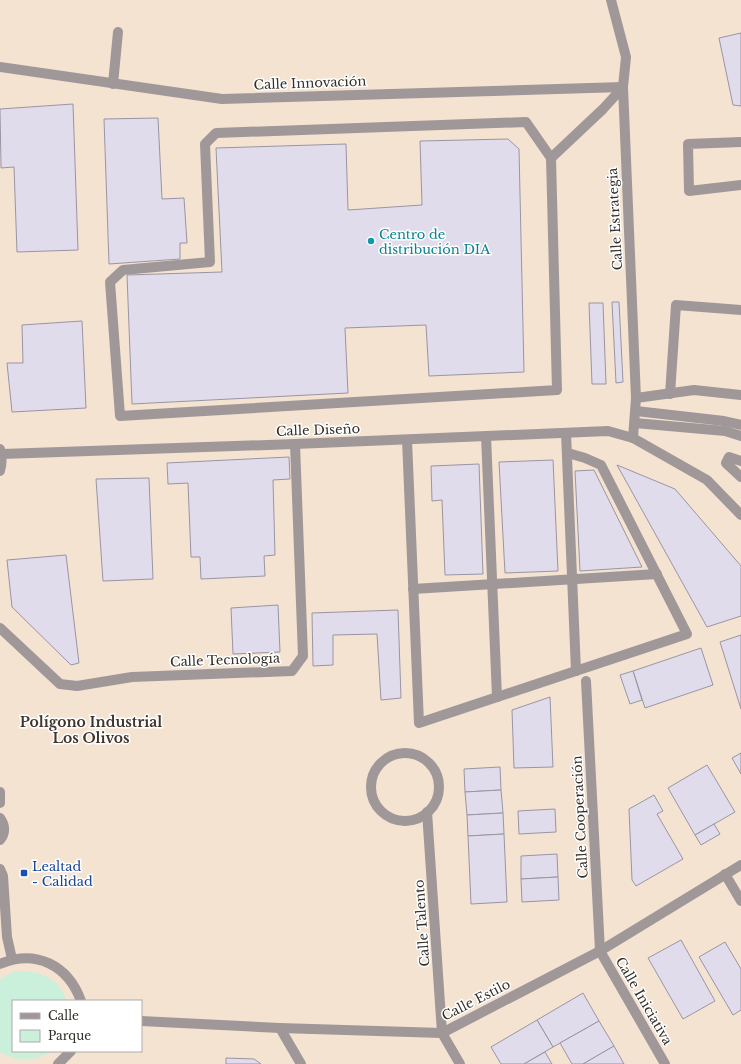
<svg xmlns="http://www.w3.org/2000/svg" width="741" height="1064" font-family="'Libre Baskerville',serif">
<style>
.built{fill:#f5e3d2;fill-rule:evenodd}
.green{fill:#caefdb}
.building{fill:#e1dceb;stroke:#9995a3}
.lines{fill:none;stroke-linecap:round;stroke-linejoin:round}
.minor{stroke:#a09898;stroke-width:10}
.culture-dot{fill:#0f9aa8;stroke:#fff;stroke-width:1.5}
.transit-dot{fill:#1a4fb4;stroke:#fff;stroke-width:1.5}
.labels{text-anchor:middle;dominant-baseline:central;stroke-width:3;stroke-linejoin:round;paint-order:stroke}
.street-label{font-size:13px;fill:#322e29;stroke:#fff}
.culture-label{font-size:13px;fill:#0d838f;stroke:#fff;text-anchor:start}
.transit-label{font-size:13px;fill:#164399;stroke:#fff;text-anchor:start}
.neighbourhood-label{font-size:14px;font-weight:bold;fill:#3f352c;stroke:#fff}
</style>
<rect width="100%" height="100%" fill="#fdf1e5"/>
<path class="built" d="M 0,0 L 741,0 L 741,1064 L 0,1064 ZM 13,1001 L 141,1001 L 141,1051 L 13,1051 Z"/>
<path class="green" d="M 21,971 C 42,971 60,980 67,1001 L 13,1001 L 13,1051 L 52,1051 C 35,1062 17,1062 0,1052 L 0,979 L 13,972 Z"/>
<g class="building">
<polygon points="741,33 741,106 733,105 719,38"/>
<polygon points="73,104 78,250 17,252 14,167 1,168 0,109"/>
<polygon points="158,118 162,199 184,198 187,243 180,243 180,259 109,264 104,119"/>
<polygon points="508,139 519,149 524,372 429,376 426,325 345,328 348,393 132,404 127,275 222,272 216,148 346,144 348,210 422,205 420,141"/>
<polygon points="612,302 619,302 623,382 616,383"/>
<polygon points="589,303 603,303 606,384 592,384"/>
<polygon points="82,321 86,408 12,412 7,363 23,363 22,325"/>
<polygon points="289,457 290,479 273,480 275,555 264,556 265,576 201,579 200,557 191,557 188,483 168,484 167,463"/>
<polygon points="553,460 558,571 505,573 499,462"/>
<polygon points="479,464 483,574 445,575 442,500 432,501 431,466"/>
<polygon points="617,465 675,489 741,566 741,616 707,627"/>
<polygon points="594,470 642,567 580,571 575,471"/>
<polygon points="149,478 153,579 103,581 96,479"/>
<polygon points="66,555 79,663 71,665 12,607 7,560"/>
<polygon points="278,605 280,652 233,654 231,608"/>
<polygon points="398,610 401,698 381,700 377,634 333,635 333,665 313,666 312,613"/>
<polygon points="741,635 741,709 720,642"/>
<polygon points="701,648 713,685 645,708 633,671"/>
<polygon points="633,671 642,700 630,704 620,675"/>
<polygon points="550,697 553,767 514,768 512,710"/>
<polygon points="741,753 741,774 732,758"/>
<polygon points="707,765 735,812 695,835 668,788"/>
<polygon points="500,767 501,790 465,792 464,769"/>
<polygon points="501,790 503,813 467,815 465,792"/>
<polygon points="654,795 663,811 657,814 683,859 636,886 632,880 629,809"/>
<polygon points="555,809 556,832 519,834 518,811"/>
<polygon points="503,813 504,834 468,836 467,815"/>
<polygon points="714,824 720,834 701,845 695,835"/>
<polygon points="504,834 507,902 471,904 468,836"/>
<polygon points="557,854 558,877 521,879 521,856"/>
<polygon points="558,877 559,900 522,902 521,879"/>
<polygon points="681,940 715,1001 683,1019 648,958"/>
<polygon points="725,942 741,969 741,1010 733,1015 699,957"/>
<polygon points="583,993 599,1021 553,1047 537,1020"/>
<polygon points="537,1020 553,1047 524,1064 501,1064 491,1047"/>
<polygon points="599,1021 614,1046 583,1064 572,1064 560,1043"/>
<polygon points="614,1046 624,1064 583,1064"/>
<polygon points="545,1052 552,1064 524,1064"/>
<polygon points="226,1058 254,1059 261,1064 226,1064"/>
</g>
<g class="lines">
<g class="minor">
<polyline points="611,0 626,57 623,87 636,398 633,438"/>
<polyline points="0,67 222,99 623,87"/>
<polyline points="113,84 118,32"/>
<polyline points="741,142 688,144 689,191 741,185"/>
<polyline points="551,158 526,122 216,133 205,144 210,262 123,270 110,282 120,416 557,390 551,158 603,109 623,87"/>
<polyline points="670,394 676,305 741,310"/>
<polyline points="636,398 694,390 741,395"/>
<polyline points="636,411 724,421 741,425"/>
<polyline points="635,423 725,431 741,436"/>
<polyline points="566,433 576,671"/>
<polyline points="486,436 497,697"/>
<polyline points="407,440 419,723 687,634 601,465 585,458 568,453"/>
<polyline points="2,454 295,444 608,431 633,438 707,480 741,515"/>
<polyline points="741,461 729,457 726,463 741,477"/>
<path d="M 0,471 C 2,464 2,456 0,449"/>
<polyline points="413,589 657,574"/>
<polyline points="0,628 60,684 77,686 132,677 292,671 303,656 295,444"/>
<polyline points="586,681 600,951 665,1064"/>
<circle cx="405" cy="787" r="34"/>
<polyline points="0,792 0,803"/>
<polyline points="427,812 442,1033 460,1064"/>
<path d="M 0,818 C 5,825 6,833 0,840"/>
<polyline points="0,869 3,876 7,937 12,959"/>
<polyline points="725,874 741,901"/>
<path d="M 0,964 C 36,949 68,965 81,1001"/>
<polyline points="141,1021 280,1028 442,1033 600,951 741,865"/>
<polyline points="280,1028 301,1064"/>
<polyline points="58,1064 71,1051"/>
</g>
</g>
<circle class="culture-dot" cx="371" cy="241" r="4"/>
<rect class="transit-dot" x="20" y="869" width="8" height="8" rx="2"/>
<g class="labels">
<g class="street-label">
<text transform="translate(310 83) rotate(-2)">Calle Innovación</text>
<text transform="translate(615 219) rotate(-93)">Calle Estrategia</text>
<text transform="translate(318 430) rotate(-2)">Calle Diseño</text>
<text transform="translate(225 660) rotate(-2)">Calle Tecnología</text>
<text transform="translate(580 817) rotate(-93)">Calle Cooperación</text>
<text transform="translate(422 923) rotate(-94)">Calle Talento</text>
<text transform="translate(476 1000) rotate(-27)">Calle Estilo</text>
<text transform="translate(644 1001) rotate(60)">Calle Iniciativa</text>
</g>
<g class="culture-label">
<text x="379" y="234">Centro de<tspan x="379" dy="15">distribución DIA</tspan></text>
</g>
<g class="transit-label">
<text x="32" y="866">Lealtad<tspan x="32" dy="15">- Calidad</tspan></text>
</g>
<g class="neighbourhood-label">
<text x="91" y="722">Polígono Industrial<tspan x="91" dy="16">Los Olivos</tspan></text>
</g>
</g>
<rect x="12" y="1000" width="130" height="52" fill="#ffffff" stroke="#adaba9"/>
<rect x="20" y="1013" width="20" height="6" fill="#a09898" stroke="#adaba9"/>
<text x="48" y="1020" font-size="12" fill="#322e29">Calle</text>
<rect x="20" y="1030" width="20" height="12" fill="#caefdb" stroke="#adaba9"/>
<text x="48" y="1040" font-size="12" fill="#322e29">Parque</text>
</svg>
